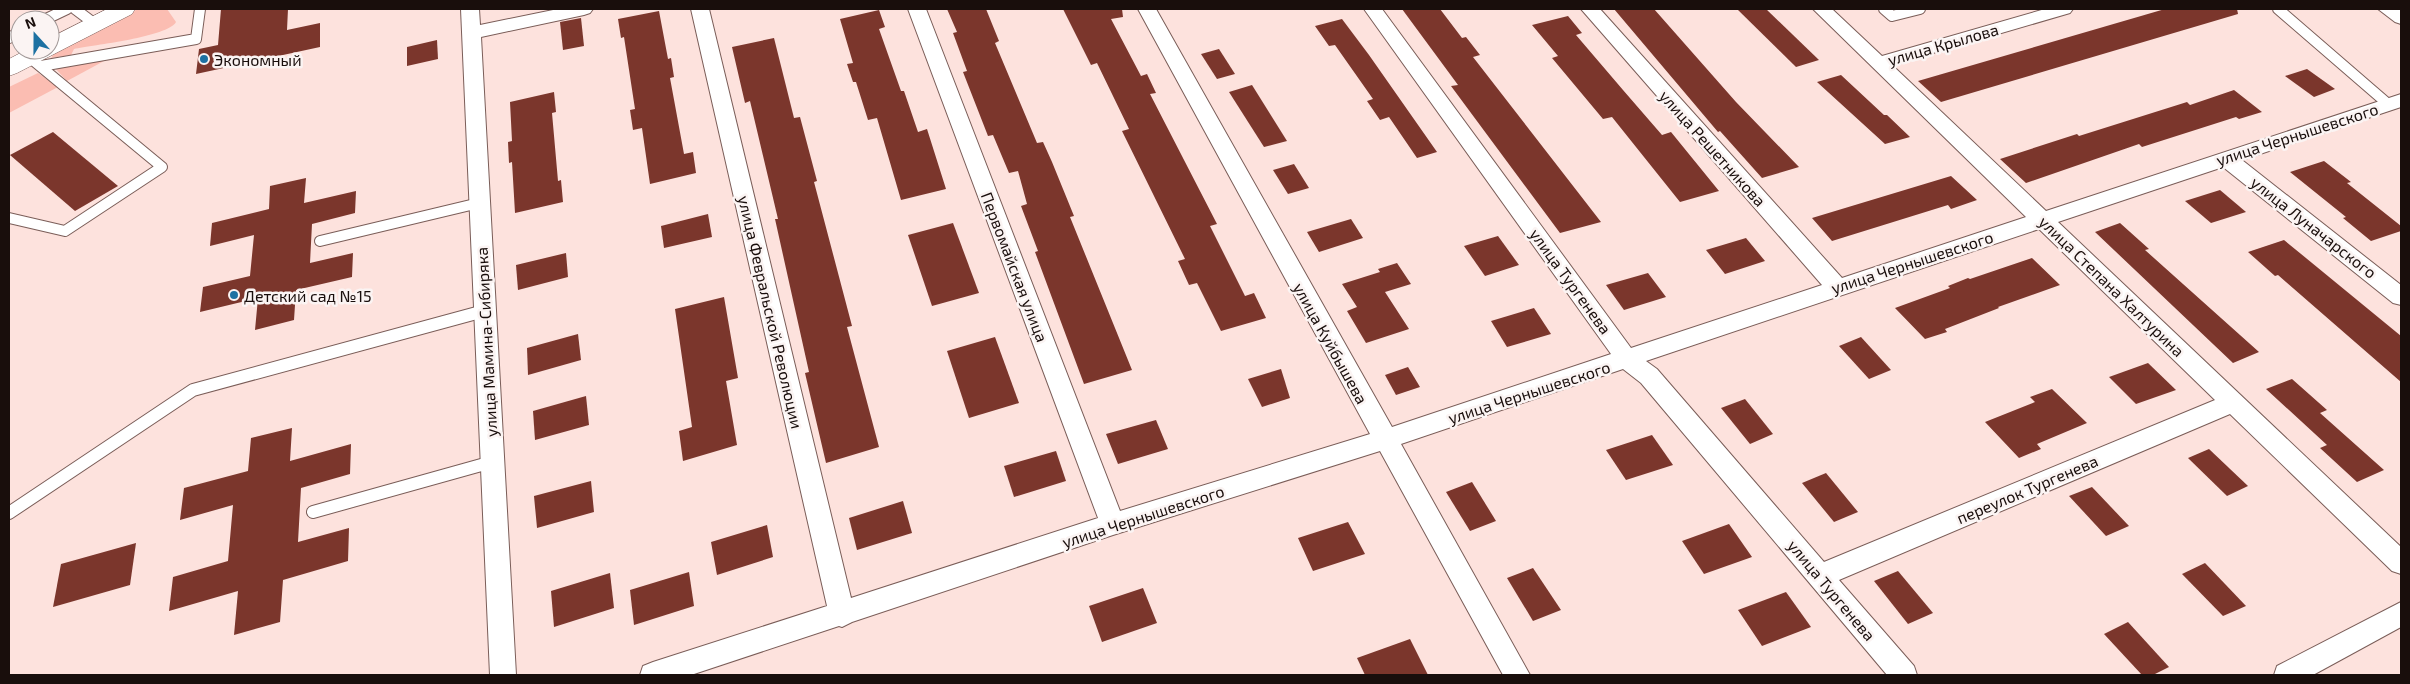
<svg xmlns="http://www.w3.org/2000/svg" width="2410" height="684" font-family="'Exo 2',sans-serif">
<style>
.green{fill:#fbbdb2}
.building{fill:#7b362c}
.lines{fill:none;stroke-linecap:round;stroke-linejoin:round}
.service-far1-casing{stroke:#7a5d58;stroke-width:12}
.service-casing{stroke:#7a5d58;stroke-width:14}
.minor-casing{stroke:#7a5d58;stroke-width:2}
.tertiary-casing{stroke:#7a5d58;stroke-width:1}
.service-far1{stroke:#fff;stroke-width:10}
.service{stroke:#fff;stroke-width:12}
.minor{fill:#fff;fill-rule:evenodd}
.tertiary{fill:#fff;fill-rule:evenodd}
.poi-dot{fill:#1d71a2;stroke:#fbf4f3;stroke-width:2}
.labels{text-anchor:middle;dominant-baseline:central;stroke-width:5;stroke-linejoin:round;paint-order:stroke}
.street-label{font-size:16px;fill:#190e0c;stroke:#fbf4f3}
.poi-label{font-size:16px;fill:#190e0c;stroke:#fbf4f3;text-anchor:start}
</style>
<rect width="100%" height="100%" fill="#fde2dd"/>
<g class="green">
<path d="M 138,9 L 167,9 L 176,22 C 168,37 93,45 74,49 L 71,55 L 51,58 L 57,49 Z"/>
<polygon points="117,54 67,81 53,66"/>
<polygon points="38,73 58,87 9,113 9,87"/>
</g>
<g class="building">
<polygon points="221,9 288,9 287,30 320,23 320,47 196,74 199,49 218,45"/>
<polygon points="947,9 986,9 999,41 995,43 1037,143 1043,142 1052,162 1074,216 1070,217 1132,370 1084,384 1035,252 1038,251 1021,206 1027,204 1018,171 1009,173 993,135 988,136 963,72 967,71 953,33 957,32"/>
<polygon points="1063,9 1122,9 1123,17 1111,19 1141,76 1147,74 1156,93 1150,94 1217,224 1210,226 1245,296 1254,293 1266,318 1221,331 1197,283 1189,285 1178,261 1185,259 1122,131 1129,129 1097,63 1091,65"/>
<polygon points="1402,9 1440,9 1462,38 1466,37 1480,55 1473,57 1601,222 1560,233 1451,86 1458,85"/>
<polygon points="1614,9 1654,9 1736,102 1799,167 1762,178 1720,131 1718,132"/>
<polygon points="1737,9 1766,9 1819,60 1796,67"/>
<polygon points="2165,9 2237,9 2238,14 1941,102 1918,81"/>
<polygon points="879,10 885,27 879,29 901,91 904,91 918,132 927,129 946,189 901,200 877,118 868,120 856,82 853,82 847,64 853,63 840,19"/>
<polygon points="659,11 668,59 671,58 674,77 670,78 684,154 693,152 696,173 650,184 642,128 633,130 630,110 635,109 624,37 621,38 618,19"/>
<polygon points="1568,16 1582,33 1576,35 1623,90 1662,135 1671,132 1719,191 1680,202 1612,117 1603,119 1552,58 1558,56 1532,25"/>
<polygon points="581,18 584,46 563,50 560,22"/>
<polygon points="1342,19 1369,55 1437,152 1417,158 1389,117 1380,120 1367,101 1373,99 1335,45 1329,46 1315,26"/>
<polygon points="774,38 794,118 800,117 817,181 814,182 852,326 847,327 879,447 826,463 805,373 809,372 775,219 778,219 750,101 745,103 732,47"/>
<polygon points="437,40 438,59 407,66 407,47"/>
<polygon points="1219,49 1235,74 1217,79 1201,54"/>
<polygon points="2307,69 2335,89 2314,97 2285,76"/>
<polygon points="1841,75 1884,115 1887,115 1910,137 1885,144 1817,82"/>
<polygon points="1252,85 1287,141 1264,147 1229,92"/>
<polygon points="2234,90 2262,112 2239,119 2236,117 2142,147 2139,144 2026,183 2000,159 2077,134 2079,136 2187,102 2190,105"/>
<polygon points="554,92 556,112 552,113 558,181 561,180 563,202 515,213 512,162 509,163 508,142 512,141 510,102"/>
<polygon points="53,132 118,186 75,211 10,155"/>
<polygon points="2324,161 2351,182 2347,183 2401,226 2401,231 2371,241 2343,218 2346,217 2290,172"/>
<polygon points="1294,164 1309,188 1288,194 1273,170"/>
<polygon points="1951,176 1977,200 1951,209 1948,205 1832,241 1812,218"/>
<polygon points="306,178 304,203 356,191 355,213 312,224 310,263 353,253 352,277 296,290 294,320 255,330 258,298 200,312 203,287 250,276 254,235 210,246 212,223 269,209 270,186"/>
<polygon points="2220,190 2246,212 2211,223 2185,201"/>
<polygon points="708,214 712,237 664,248 661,226"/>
<polygon points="1351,219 1363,238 1319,252 1307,232"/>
<polygon points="953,223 979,293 932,306 908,235"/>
<polygon points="2120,223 2149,249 2145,250 2259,352 2233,363 2095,232"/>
<polygon points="1498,236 1519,265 1485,276 1464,246"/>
<polygon points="1746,238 1765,261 1725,274 1706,250"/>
<polygon points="2284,240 2401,336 2401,382 2278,275 2275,276 2248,252"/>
<polygon points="566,253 568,277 518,290 516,265"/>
<polygon points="2032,258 2060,285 1998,307 1999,308 1945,329 1947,332 1925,339 1895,308 1950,288 1948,286 1968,278 1970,279"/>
<polygon points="1397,263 1411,284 1385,292 1409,329 1366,343 1347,311 1357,307 1342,284 1380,272 1378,269"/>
<polygon points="1648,273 1666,297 1624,310 1606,285"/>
<polygon points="724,297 738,378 726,381 737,445 683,461 679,431 692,427 675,309"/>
<polygon points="1534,308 1551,334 1507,347 1491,321"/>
<polygon points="578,334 581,360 528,375 527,348"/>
<polygon points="995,337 1019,403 969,418 947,351"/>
<polygon points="1861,337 1891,370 1869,379 1839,346"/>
<polygon points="2148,363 2176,390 2136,404 2109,377"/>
<polygon points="1408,367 1420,387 1396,395 1385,375"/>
<polygon points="1281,369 1290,398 1262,407 1248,379"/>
<polygon points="2292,379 2327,410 2320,413 2384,470 2357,482 2320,448 2327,445 2266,389"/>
<polygon points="2052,389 2087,423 2037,444 2041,449 2019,458 1985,422 2035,402 2030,397"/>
<polygon points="586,396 589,425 535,440 533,411"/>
<polygon points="1745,399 1773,434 1750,444 1721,408"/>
<polygon points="1156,420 1168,449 1118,464 1106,434"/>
<polygon points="292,428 290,461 351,444 350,474 301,488 298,542 349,528 348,561 283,580 280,622 234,635 238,591 169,611 173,577 228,561 233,505 180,520 184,488 248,471 251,438"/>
<polygon points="1652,435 1673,465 1626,480 1606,450"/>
<polygon points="2209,449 2248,486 2227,496 2188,458"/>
<polygon points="1056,451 1066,481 1014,497 1004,466"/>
<polygon points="1826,473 1858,512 1834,522 1802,483"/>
<polygon points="591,481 594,512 537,528 534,496"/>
<polygon points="1472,482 1496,521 1470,531 1446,492"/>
<polygon points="2092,487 2129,526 2106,536 2069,496"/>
<polygon points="903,501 912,533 857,550 849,518"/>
<polygon points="1348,522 1365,554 1313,571 1298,538"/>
<polygon points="1729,524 1752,557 1704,574 1682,541"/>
<polygon points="767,525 773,557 717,575 711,542"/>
<polygon points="136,543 130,585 53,607 61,564"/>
<polygon points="2205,563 2246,606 2223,616 2182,574"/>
<polygon points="1533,568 1561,610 1533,621 1507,578"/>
<polygon points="1898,571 1933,613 1908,624 1874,581"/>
<polygon points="689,572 694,606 634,625 630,590"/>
<polygon points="610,573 614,608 554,627 551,591"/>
<polygon points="1143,588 1157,623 1102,642 1089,606"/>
<polygon points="1786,592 1811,627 1762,646 1738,610"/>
<polygon points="2128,622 2169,667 2153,675 2142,675 2104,634"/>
<polygon points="1410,639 1428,675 1365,675 1357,658"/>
</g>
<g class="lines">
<defs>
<g id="service-far1">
<polyline points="75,9 95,24"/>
<polyline points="1884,9 1892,16 1920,9"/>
<polyline points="2278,9 2388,104"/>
<polyline points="44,20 67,9"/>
<polyline points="9,38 20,32"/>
<polyline points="41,66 196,39 200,9"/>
<polyline points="9,218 65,231 162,167 29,57"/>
<polyline points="320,241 479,203"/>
</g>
<g id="service">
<polyline points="313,512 492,462"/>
<polyline points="9,513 193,390 484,311"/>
</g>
<g id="minor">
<polygon points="461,9 479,9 480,25 558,9 593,9 590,13 584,15 481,37 516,675 490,675"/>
<path d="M 691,9 L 709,9 L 851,598 L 1098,518 L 908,9 L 926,9 L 1120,511 L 1370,434 L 1138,9 L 1156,9 L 1392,427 L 1611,354 L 1364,9 L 1382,9 L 1631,348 L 1822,285 L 1581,9 L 1600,9 L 1842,278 L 2026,217 L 1813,9 L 1832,9 L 1882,56 L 2045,9 L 2073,9 L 2070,13 L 1892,65 L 2046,211 L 2401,94 L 2401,107 L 2242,160 L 2401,285 L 2401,305 L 2393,303 L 2223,167 L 2058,222 L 2401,547 L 2401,574 L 2392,571 L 2230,414 L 1839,580 L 1914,666 L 1917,675 L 1887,675 L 1641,383 L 1623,369 L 1401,444 L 1530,675 L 1503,675 L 1380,451 L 1113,535 L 852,622 L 842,627 L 839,626 L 691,675 L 640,675 L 643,666 L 653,662 L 827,606 ZM 2039,229 L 2215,400 L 1824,562 L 1657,369 L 1646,361 Z"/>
<polygon points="2378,9 2399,9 2401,10 2401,24 2395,22"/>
<polygon points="2401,602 2401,627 2313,675 2274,675 2277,666"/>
</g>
<polygon id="tertiary" points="107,9 135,9 132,14 17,73 9,76 9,59 26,50 50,50 50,38"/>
</defs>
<use href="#service-far1" class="service-far1-casing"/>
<use href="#service" class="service-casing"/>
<use href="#minor" class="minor-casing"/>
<use href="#tertiary" class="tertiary-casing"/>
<use href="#service-far1" class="service-far1"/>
<use href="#service" class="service"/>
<use href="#minor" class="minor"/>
<use href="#tertiary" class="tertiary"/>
</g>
<g class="poi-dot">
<circle cx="204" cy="59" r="5"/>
<circle cx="234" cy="295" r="5"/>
</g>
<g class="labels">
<g class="street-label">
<text transform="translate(1943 44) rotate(-16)">улица Крылова</text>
<text transform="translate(2297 134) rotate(-18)">улица Чернышевского</text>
<text transform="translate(1713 148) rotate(48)">улица Решетникова</text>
<text transform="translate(2314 227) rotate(38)">улица Луначарского</text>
<text transform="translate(1912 262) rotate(-18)">улица Чернышевского</text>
<text transform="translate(1015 267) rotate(69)">Первомайская улица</text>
<text transform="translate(1571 281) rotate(54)">улица Тургенева</text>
<text transform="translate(2112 286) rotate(44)">улица Степана Халтурина</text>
<text transform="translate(771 312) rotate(77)">улица Февральской Революции</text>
<text transform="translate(486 342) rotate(-93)">улица Мамина-Сибиряка</text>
<text transform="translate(1331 343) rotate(61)">улица Куйбышева</text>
<text transform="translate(1529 392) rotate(-18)">улица Чернышевского</text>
<text transform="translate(2027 489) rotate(-23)">переулок Тургенева</text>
<text transform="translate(1143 516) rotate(-18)">улица Чернышевского</text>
<text transform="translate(1832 590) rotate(50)">улица Тургенева</text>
</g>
<g class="poi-label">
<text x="214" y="59">Экономный</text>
<text x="244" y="295">Детский сад №15</text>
</g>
</g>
<rect width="2410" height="684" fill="none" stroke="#190e0c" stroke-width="20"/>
<g transform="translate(35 35) rotate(339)"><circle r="24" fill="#fbf4f3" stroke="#a19897"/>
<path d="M0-4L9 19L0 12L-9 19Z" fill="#1d71a2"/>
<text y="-8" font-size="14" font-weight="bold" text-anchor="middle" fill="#190e0c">N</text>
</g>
</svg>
